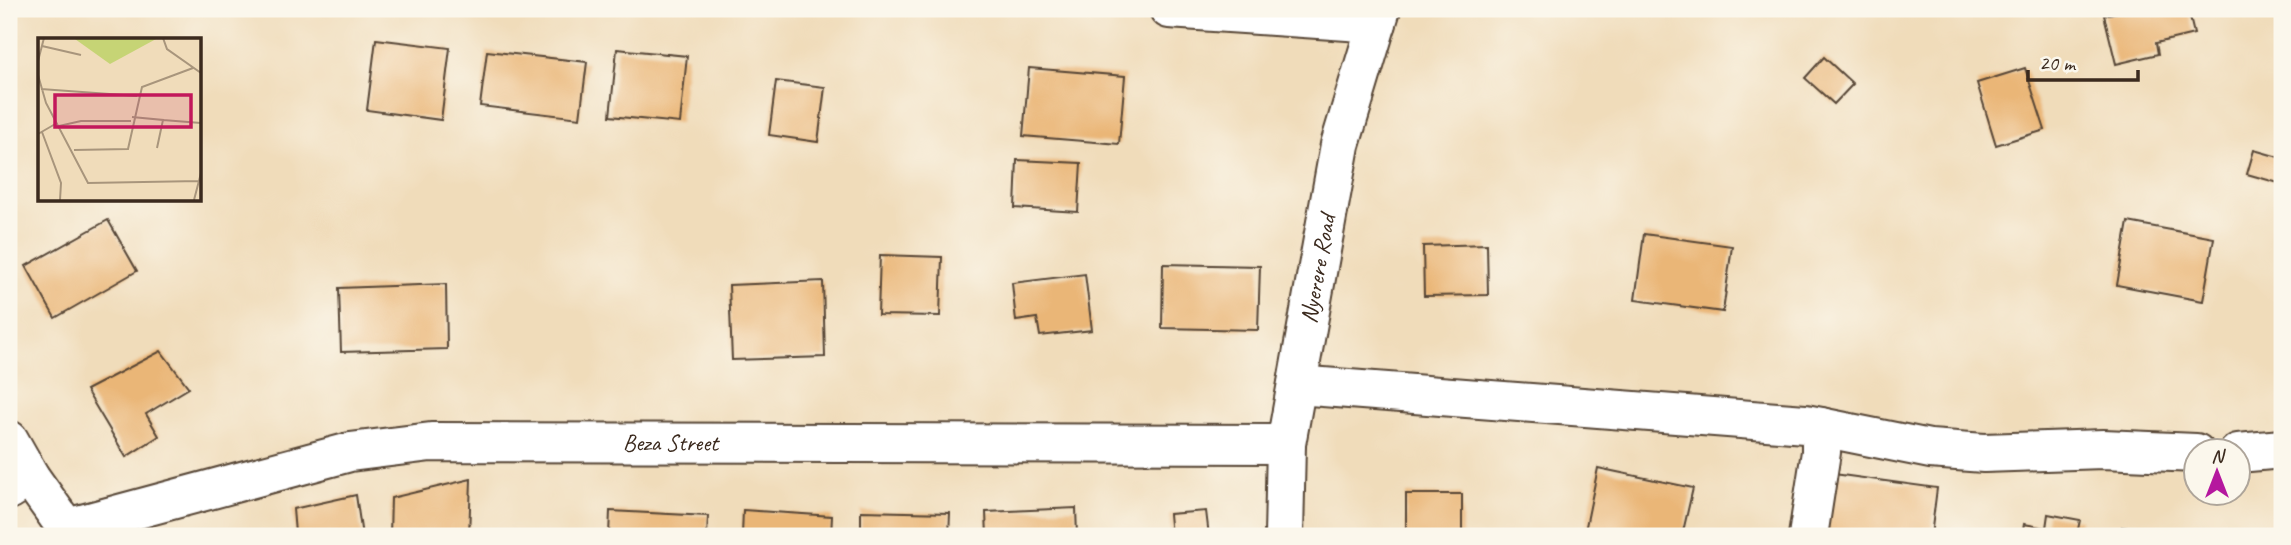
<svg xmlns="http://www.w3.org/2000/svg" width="2291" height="545" font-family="Caveat,sans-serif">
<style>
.building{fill:#eab677}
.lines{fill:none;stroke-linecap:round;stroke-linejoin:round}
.minor-casing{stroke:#564535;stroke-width:42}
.tertiary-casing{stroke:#564535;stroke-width:42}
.minor{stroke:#fff;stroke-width:38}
.tertiary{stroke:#fff;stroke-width:38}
.labels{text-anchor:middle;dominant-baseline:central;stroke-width:5;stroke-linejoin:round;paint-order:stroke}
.street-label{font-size:24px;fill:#3b2a1e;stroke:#fbf7ec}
.inset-road{fill:none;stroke:#a8957c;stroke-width:2}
.view{fill:#c2185b;fill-opacity:0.15;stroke:#c2185b;stroke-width:3.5}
.inset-edge{fill:none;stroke:#3b2a1e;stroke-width:3.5}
</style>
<rect width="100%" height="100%" fill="#fbf7ec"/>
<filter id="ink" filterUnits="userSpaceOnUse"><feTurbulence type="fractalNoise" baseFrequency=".0143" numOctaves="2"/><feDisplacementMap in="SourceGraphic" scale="14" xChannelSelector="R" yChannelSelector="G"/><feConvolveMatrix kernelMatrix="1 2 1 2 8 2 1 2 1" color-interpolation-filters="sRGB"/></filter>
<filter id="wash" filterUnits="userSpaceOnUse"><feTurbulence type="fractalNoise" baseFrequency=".00686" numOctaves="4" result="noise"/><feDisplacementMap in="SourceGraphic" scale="28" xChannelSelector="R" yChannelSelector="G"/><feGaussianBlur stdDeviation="1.57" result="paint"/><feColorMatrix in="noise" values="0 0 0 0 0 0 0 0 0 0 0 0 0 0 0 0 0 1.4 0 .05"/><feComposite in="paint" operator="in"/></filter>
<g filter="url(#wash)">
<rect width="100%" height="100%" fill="#f0dcba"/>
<g id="blocks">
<g class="building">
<polygon points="2132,9 2188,9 2194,34 2156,43 2158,54 2116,64 2104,15"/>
<polygon points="376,39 450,48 441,120 367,110"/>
<polygon points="617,49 687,56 680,123 610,116"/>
<polygon points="487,51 587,62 580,118 480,106"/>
<polygon points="1824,57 1853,84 1834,104 1805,78"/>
<polygon points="1029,68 1125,76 1119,144 1023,136"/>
<polygon points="2025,68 2045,130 1996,145 1977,83"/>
<polygon points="776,81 825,87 818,142 769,135"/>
<polygon points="2254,150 2282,158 2282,184 2247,174"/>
<polygon points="1017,160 1081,163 1078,212 1015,208"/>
<polygon points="108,220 137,271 55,318 26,266"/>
<polygon points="2128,222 2214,238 2203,301 2117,285"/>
<polygon points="1644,234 1732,246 1723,312 1635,300"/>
<polygon points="1487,244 1488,295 1424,296 1423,246"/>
<polygon points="880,255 942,257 940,316 878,315"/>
<polygon points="1163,264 1260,266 1258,330 1162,328"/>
<polygon points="1085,274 1092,330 1040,336 1037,318 1016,321 1012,283"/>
<polygon points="823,281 825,357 732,360 729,285"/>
<polygon points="446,284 447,349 341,352 339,288"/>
<polygon points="161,351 189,388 146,414 159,436 126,457 86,390"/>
<polygon points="1598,468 1693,488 1682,536 1584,536"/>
<polygon points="1834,474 1937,488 1931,536 1826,536"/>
<polygon points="471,479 469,536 390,536 391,498"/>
<rect x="1406" y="494" width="56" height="42"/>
<polygon points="356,495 362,536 285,536 295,533 293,509"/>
<polygon points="1076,508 1077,536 987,536 986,512"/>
<polygon points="743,510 832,516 831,536 742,536"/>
<polygon points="610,511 708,516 707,536 609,536"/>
<polygon points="861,511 950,513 949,536 861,536"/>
<polygon points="1206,511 1209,536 1171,536 1169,514"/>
<polygon points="2048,514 2080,520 2077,534 2083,536 2022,536 2024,524 2046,528"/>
<polygon points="2122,527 2152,532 2151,536 2121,536"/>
</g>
</g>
</g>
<g filter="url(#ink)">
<use href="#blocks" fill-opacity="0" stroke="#564535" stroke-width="2"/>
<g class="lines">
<defs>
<g id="minor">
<polyline points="1169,9 1377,23"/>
<polyline points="1297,385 1805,424 1821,427 1821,452 1808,536"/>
<polyline points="1821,427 1930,449 1984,453 2103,449 2196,453"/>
<polyline points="2238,453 2282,449"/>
<polyline points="9,490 30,477"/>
<path id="s1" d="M 67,528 L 350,452 L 431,442 L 1286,444"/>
<path id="s2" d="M 1284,536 L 1286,444 L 1340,145 L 1381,9"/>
</g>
<polyline id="tertiary" points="9,440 30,477 72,536"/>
</defs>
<use href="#minor" class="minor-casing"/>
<use href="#tertiary" class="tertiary-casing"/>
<use href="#minor" class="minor"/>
<use href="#tertiary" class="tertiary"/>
</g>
</g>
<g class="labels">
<g class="street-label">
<text stroke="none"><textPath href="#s2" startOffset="270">Nyerere Road</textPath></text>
<text stroke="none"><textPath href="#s1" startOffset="614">Beza Street</textPath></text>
</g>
</g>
<g transform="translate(38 38)">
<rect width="163" height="163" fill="#f0dcba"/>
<path d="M 37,1 L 118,1 L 72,26 Z" fill="#c6d475"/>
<path class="inset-road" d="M 125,0 L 129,11 L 163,35M 4,8 L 43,17M 0,23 L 6,0M 0,37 L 8,65 L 50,145 L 161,143M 3,51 L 99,58M 94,79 L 125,82 L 119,110M 125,82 L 163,85M 21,88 L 43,83 L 93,83M 4,94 L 23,145 L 22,162M 0,96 L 19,85M 36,112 L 90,111 L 104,49 L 155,30M 156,162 L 163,135"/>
<path class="view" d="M 17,57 L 153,57 L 153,89 L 17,89 Z"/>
<rect width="163" height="163" class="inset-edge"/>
</g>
<rect width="2291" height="545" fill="none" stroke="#fbf7ec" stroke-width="35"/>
<g transform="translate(2217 472)"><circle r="33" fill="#fbf7ec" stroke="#aea59a" stroke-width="2"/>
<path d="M0-5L12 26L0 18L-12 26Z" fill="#b5179e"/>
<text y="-10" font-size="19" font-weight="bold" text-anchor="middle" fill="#3b2a1e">N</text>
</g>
<path d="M2028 70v10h110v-10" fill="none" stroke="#3b2a1e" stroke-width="3.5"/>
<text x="2039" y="70" font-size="21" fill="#3b2a1e" stroke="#fbf7ec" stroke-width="5" paint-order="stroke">20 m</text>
</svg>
